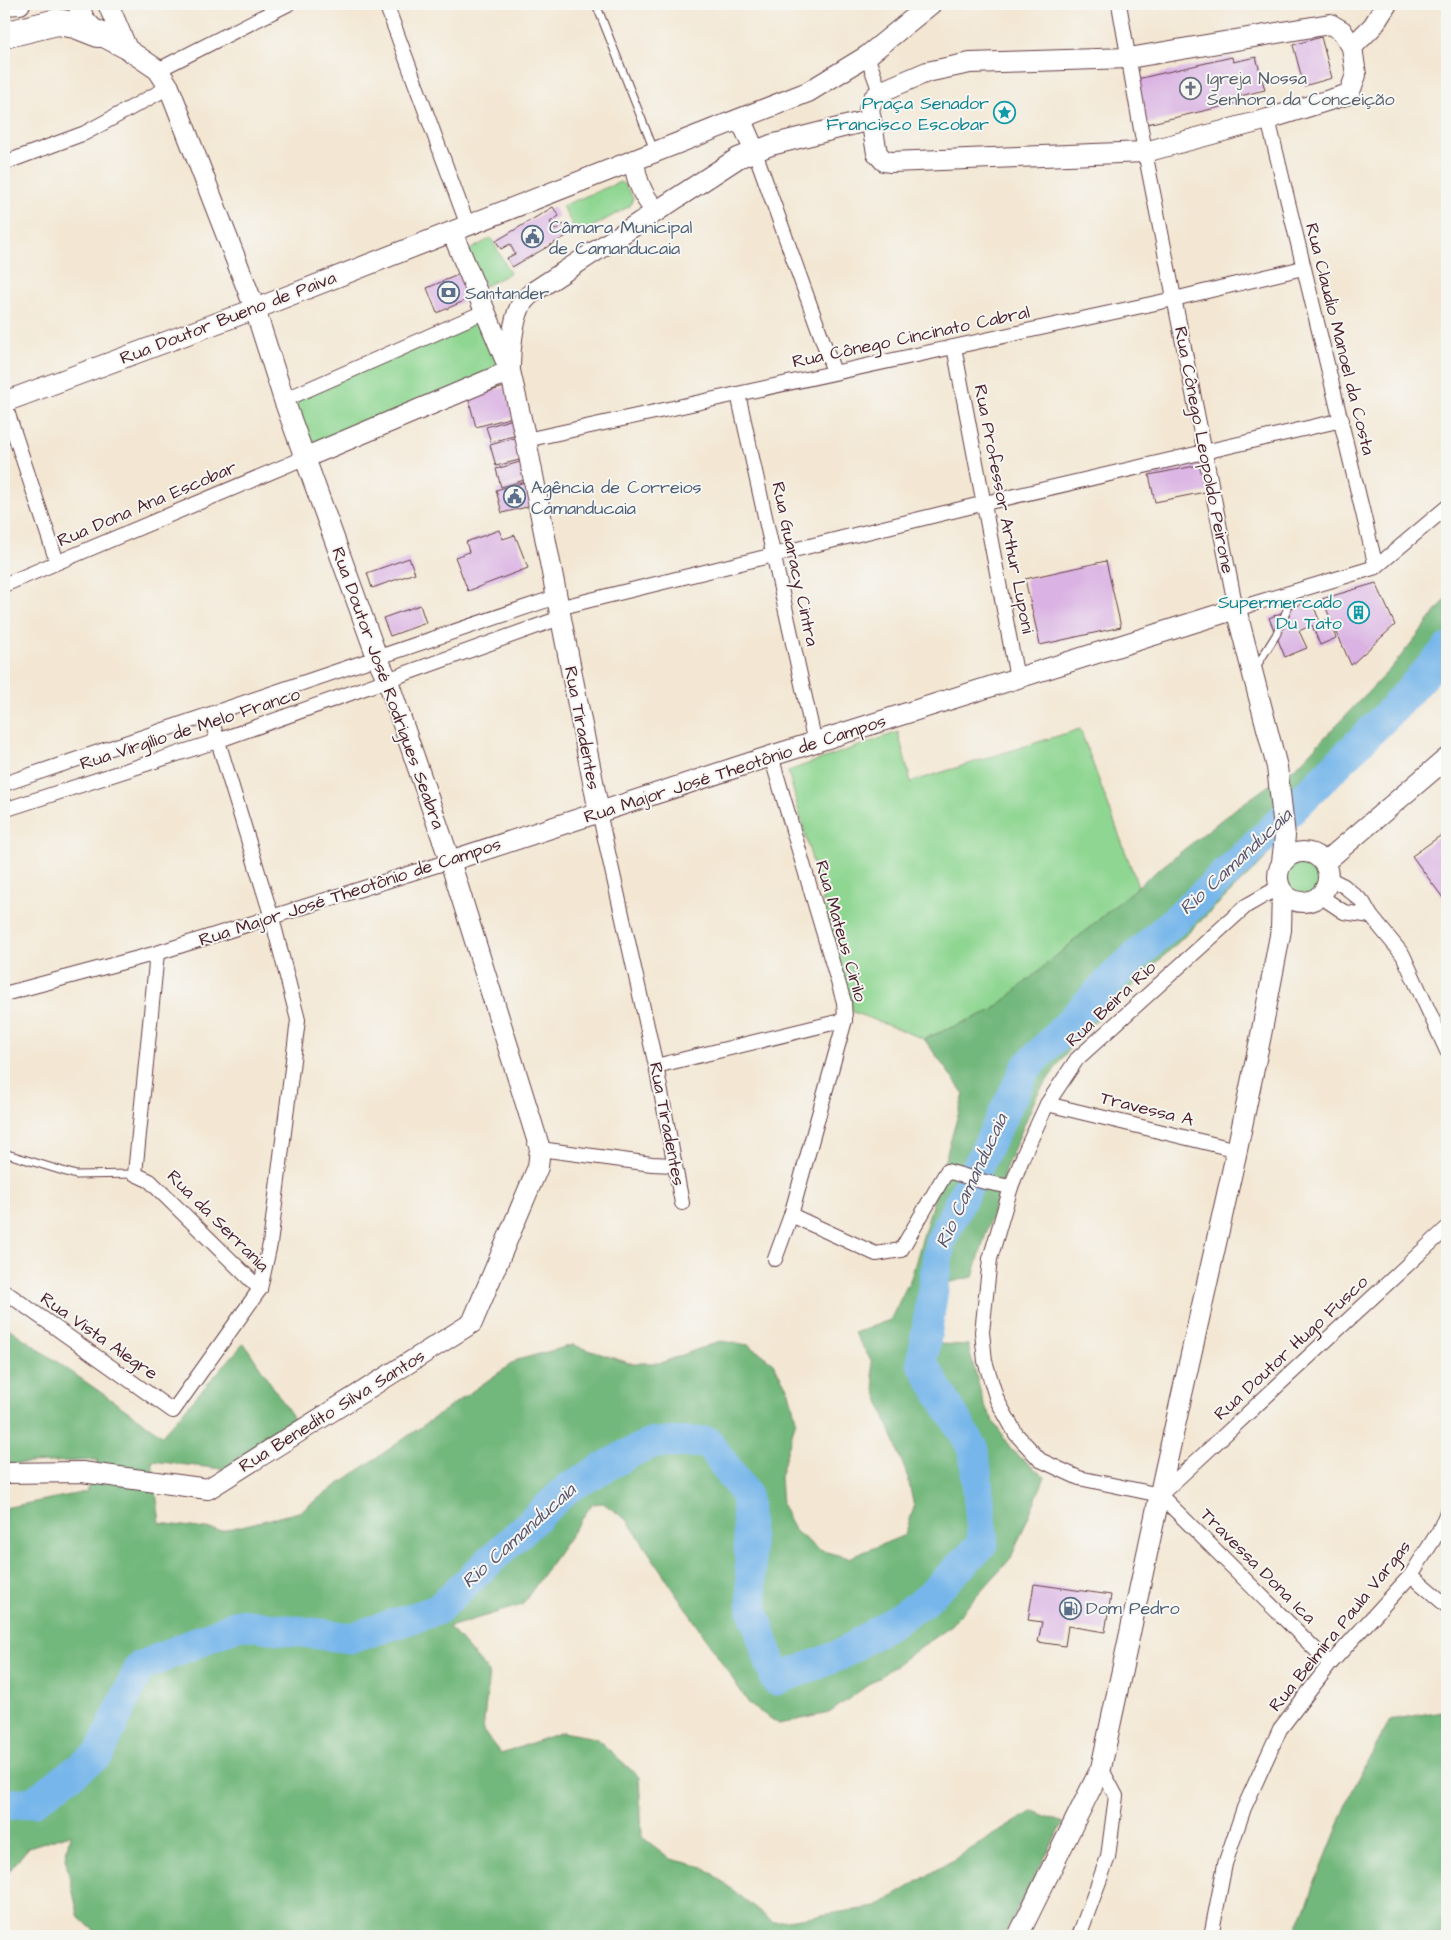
<svg xmlns="http://www.w3.org/2000/svg" width="1451" height="1940" font-family="'Architects Daughter',sans-serif">
<style>
.green{fill:#8ed691;stroke:#6c7a5e}
.forest{fill:#72b77b;stroke:#5e6b53}
.lines{fill:none;stroke-linecap:round;stroke-linejoin:round}
.river{stroke:#76b6ea;stroke-width:31}
.building{fill:#dab2e3}
.lane-casing{stroke:#633d44;stroke-width:9}
.street-casing{stroke:#633d44;stroke-width:16}
.secondary-casing{stroke:#633d44;stroke-width:22}
.highway-casing{stroke:#633d44;stroke-width:28}
.lane{stroke:#fff;stroke-width:7}
.street{stroke:#fff;stroke-width:14}
.secondary{stroke:#fff;stroke-width:20}
.highway{stroke:#fff;stroke-width:26}
.labels{text-anchor:middle;dominant-baseline:central;stroke-width:4;stroke-linejoin:round;paint-order:stroke}
.worship-label{font-size:18px;fill:#5b616d;stroke:#f6f6f2;text-anchor:start}
.culture-label{font-size:18px;fill:#0d838f;stroke:#f6f6f2;text-anchor:end}
.service-label{font-size:18px;fill:#4e5e75;stroke:#f6f6f2;text-anchor:start}
.street-label{font-size:18px;fill:#4a1f2b;stroke:#f6f6f2}
.water-label{font-size:19px;font-style:italic;fill:#59546e;stroke:#f6f6f2}
</style>
<rect width="100%" height="100%" fill="#f6f6f2"/>
<filter id="ink" filterUnits="userSpaceOnUse"><feTurbulence type="fractalNoise" baseFrequency=".02" numOctaves="2"/><feDisplacementMap in="SourceGraphic" scale="10" xChannelSelector="R" yChannelSelector="G"/><feConvolveMatrix kernelMatrix="1 2 1 2 8 2 1 2 1" color-interpolation-filters="sRGB"/></filter>
<filter id="wash" filterUnits="userSpaceOnUse"><feTurbulence type="fractalNoise" baseFrequency=".0096" numOctaves="4" result="noise"/><feDisplacementMap in="SourceGraphic" scale="20" xChannelSelector="R" yChannelSelector="G"/><feGaussianBlur stdDeviation="1.12" result="paint"/><feColorMatrix in="noise" values="0 0 0 0 0 0 0 0 0 0 0 0 0 0 0 0 0 1.4 0 .05"/><feComposite in="paint" operator="in"/></filter>
<g filter="url(#wash)">
<rect width="100%" height="100%" fill="#f3e7d3"/>
<g class="green">
<polygon points="620,182 625,185 633,198 630,206 578,235 562,206"/>
<polygon points="491,238 510,273 485,286 466,252"/>
<polygon points="484,315 506,369 306,450 287,402"/>
<polygon points="1080,729 1138,886 993,1010 924,1039 853,1012 788,771 898,732 911,782"/>
<circle cx="1302" cy="877" r="22"/>
</g>
<g class="forest">
<polygon points="1447,598 1447,671 1309,799 1263,861 1073,1043 1037,1095 1006,1167 973,1277 942,1284 937,1344 968,1345 984,1405 1011,1450 1045,1477 1011,1558 949,1627 829,1713 779,1724 750,1705 628,1521 603,1503 592,1504 522,1605 449,1627 489,1672 483,1731 501,1754 562,1732 596,1738 639,1777 642,1837 671,1859 704,1867 773,1922 876,1907 1033,1811 1063,1823 1003,1936 101,1936 79,1918 65,1858 70,1834 29,1847 4,1877 4,1508 86,1492 98,1460 4,1464 4,1325 162,1435 244,1343 295,1420 223,1469 152,1461 160,1523 221,1531 299,1512 517,1360 573,1345 629,1363 661,1363 720,1341 749,1345 773,1363 789,1391 796,1420 780,1477 782,1505 794,1530 819,1550 849,1558 905,1535 914,1507 908,1478 875,1390 871,1360 854,1333 890,1320 911,1278 964,1094 924,1039 993,1010 1138,886 1231,812 1298,765 1393,666"/>
<polygon points="1447,1710 1447,1936 1294,1936 1353,1789 1390,1720"/>
</g>
<g class="lines">
<polyline class="river" points="4,1805 33,1802 99,1754 140,1667 239,1624 351,1638 437,1610 568,1488 628,1454 652,1443 708,1442 746,1495 753,1610 776,1680 840,1655 922,1603 983,1544 974,1450 922,1363 940,1242 1026,1068 1112,978 1247,854 1388,714 1447,649"/>
</g>
<g id="blocks">
<g class="building">
<polygon points="1321,37 1332,78 1304,86 1293,45"/>
<polygon points="1232,57 1233,62 1256,57 1265,90 1240,96 1242,102 1147,124 1137,79"/>
<polygon points="553,207 559,216 550,222 555,230 564,224 570,234 512,267 507,258 515,254 510,244 501,249 496,241"/>
<polygon points="460,274 471,298 437,313 427,288"/>
<polygon points="505,387 513,417 476,427 468,397"/>
<polygon points="513,419 517,435 491,442 486,427"/>
<polygon points="518,437 523,459 496,466 490,445"/>
<polygon points="523,461 528,479 501,487 496,469"/>
<polygon points="1205,464 1210,491 1155,502 1149,475"/>
<polygon points="529,481 535,505 502,513 496,490"/>
<polygon points="499,530 503,539 515,535 528,568 468,591 455,557 469,552 466,542"/>
<polygon points="409,558 415,573 372,588 367,573"/>
<polygon points="1106,561 1121,627 1040,645 1025,579"/>
<polygon points="1376,583 1395,625 1351,665 1322,599"/>
<polygon points="1311,600 1320,622 1328,619 1336,638 1320,645 1312,625 1299,631 1307,648 1285,657 1269,618"/>
<polygon points="420,605 426,623 390,636 383,618"/>
<polygon points="1447,831 1447,901 1446,902 1412,856"/>
<polygon points="1034,1584 1111,1595 1105,1632 1068,1626 1065,1646 1038,1642 1042,1622 1028,1620"/>
</g>
</g>
</g>
<g filter="url(#ink)">
<use href="#blocks" fill-opacity="0" stroke="#633d44" stroke-width="1"/>
<g class="lines">
<defs>
<g id="lane">
<polyline points="596,4 654,150"/>
<polyline points="1256,667 1276,635 1287,610 1285,594"/>
<polyline points="4,1153 76,1175 135,1174"/>
</g>
<g id="street">
<polyline points="386,4 468,226"/>
<polyline points="1119,4 1145,152 1236,609 1376,567 1447,507"/>
<polyline points="867,56 880,92"/>
<polyline points="158,70 288,4"/>
<polyline points="1268,119 1376,567"/>
<polyline points="755,152 834,372"/>
<polyline points="4,163 85,133 169,87"/>
<polyline points="954,347 1017,678"/>
<polyline points="738,394 815,743"/>
<polyline points="284,400 486,311"/>
<polyline points="4,402 57,562"/>
<polyline points="526,440 1174,299 1303,268"/>
<polyline points="4,585 304,458"/>
<polyline points="558,608 985,503 1342,420"/>
<polyline points="771,756 844,1002 845,1020 791,1215 775,1259"/>
<polyline points="4,784 556,597"/>
<polyline points="4,810 217,741 560,618"/>
<polyline points="599,812 656,1066 682,1203"/>
<polyline points="1328,878 1344,886 1363,902 1371,916 1403,955 1447,1051"/>
<polyline points="1320,896 1344,912 1371,916"/>
<polyline points="157,953 135,1174 150,1181 260,1289"/>
<polyline points="4,994 157,953 450,861"/>
<polyline points="656,1066 845,1020"/>
<polyline points="1047,1104 1237,1150"/>
<polyline points="540,1149 652,1164 674,1165"/>
<polyline points="791,1215 876,1254 901,1250 947,1171 985,1182 1011,1187"/>
<polyline points="4,1291 173,1411 260,1289 270,1244 298,1020 272,918 210,715"/>
<polyline points="1160,1495 1079,1478 1040,1460 1016,1434 997,1400 985,1361 982,1332 990,1259 1011,1187 1024,1154 1047,1104 1077,1059 1246,906 1279,887"/>
<polyline points="1160,1495 1447,1228"/>
<polyline points="1160,1495 1330,1664"/>
<polyline points="1411,1575 1447,1606"/>
<polyline points="1079,1936 1108,1857 1116,1796 1101,1768"/>
<polyline points="1211,1936 1225,1864 1244,1808 1280,1729 1330,1664 1411,1575 1439,1531 1447,1512"/>
</g>
<g id="secondary">
<polyline points="108,4 127,49"/>
<polyline points="4,5 20,4"/>
<polygon points="1330,24 1342,31 1352,47 1356,75 1349,94 1268,119 1145,152 891,162 884,161 877,153 869,109 873,99 880,92 927,72 970,63 1129,58"/>
<polyline points="1352,47 1373,26 1387,4"/>
<polyline points="736,121 744,127 755,152"/>
<path d="M 634,160 C 636,180 643,198 657,211"/>
<polyline points="452,232 510,371 526,440 599,812"/>
<path d="M 510,366 C 510,350 513,322 520,307 C 523,300 528,296 533,292 L 738,158 L 771,145 L 870,120"/>
<polyline points="4,402 255,309 808,92 867,56 931,4"/>
<polyline points="304,458 510,371"/>
<circle cx="1303" cy="877" r="25"/>
<polyline points="450,861 771,756 1236,609 1277,767 1285,836 1282,862"/>
<polyline points="1324,863 1447,758"/>
<polyline points="4,1473 82,1472 208,1489 472,1323 538,1167 540,1149 450,861 388,681 377,657 284,400 255,309 169,87 158,70 127,49 98,34 84,19 78,4"/>
<polyline points="1018,1936 1101,1768 1165,1470 1237,1150 1261,1035 1281,930 1282,892"/>
</g>
<polyline id="highway" points="4,35 57,22 75,25 98,34"/>
</defs>
<use href="#lane" class="lane-casing"/>
<use href="#street" class="street-casing"/>
<use href="#secondary" class="secondary-casing"/>
<use href="#highway" class="highway-casing"/>
<use href="#lane" class="lane"/>
<use href="#street" class="street"/>
<use href="#secondary" class="secondary"/>
<use href="#highway" class="highway"/>
</g>
</g>
<defs>
<symbol id="church-ring" viewBox="-11 -11 22 22"><circle r="9.5" fill="#f6f6f2" stroke="#6b7280" stroke-width="1.5"/><path d="M-1.2-6h2.4v3.5h3.3v2.4h-3.3V6h-2.4V-.1h-3.3v-2.4h3.3Z" fill="#6b7280"/></symbol>
<symbol id="sight-ring" viewBox="-11 -11 22 22"><circle r="9.5" fill="#f6f6f2" stroke="#0f9aa8" stroke-width="1.5"/><path d="M0-6L1.8-2.2L6-1.7L2.9 1.2L3.7 5.4L0 3.3L-3.7 5.4L-2.9 1.2L-6-1.7L-1.8-2.2Z" fill="#0f9aa8"/></symbol>
<symbol id="civic-ring" viewBox="-11 -11 22 22"><circle r="9.5" fill="#f6f6f2" stroke="#5c6f8a" stroke-width="1.5"/><path d="M-.6-6.5H3V-4.5H.6V-3L4-1V1h2V6H-6V1h2V-1L-.6-3ZM-1.2 2.5V6h2.4V2.5Z" fill="#5c6f8a"/></symbol>
<symbol id="bank-ring" viewBox="-11 -11 22 22"><circle r="9.5" fill="#f6f6f2" stroke="#5c6f8a" stroke-width="1.5"/><path d="M-6-4H6V4H-6ZM0-2.3a2.3 2.3 0 1 0 0 4.6a2.3 2.3 0 1 0 0-4.6Z" fill="#5c6f8a"/></symbol>
<symbol id="building-ring" viewBox="-11 -11 22 22"><circle r="9.5" fill="#f6f6f2" stroke="#0f9aa8" stroke-width="1.5"/><path d="M-4-6H4V6H1V3H-1V6H-4ZM-2.5-4.3h1.7v1.8h-1.7ZM.8-4.3h1.7v1.8H.8ZM-2.5-1h1.7V.8h-1.7ZM.8-1h1.7V.8H.8Z" fill="#0f9aa8"/></symbol>
<symbol id="fuel-ring" viewBox="-11 -11 22 22"><circle r="9.5" fill="#f6f6f2" stroke="#5c6f8a" stroke-width="1.5"/><path d="M-5.5-6h7V0h2V4h1.3V-2.5L3-4.5l.8-.8L6-3V5H2.5V1h-1V6h-7ZM-4.2-4.7v3.2H.2V-4.7Z" fill="#5c6f8a"/></symbol>
</defs>
<g fill-rule="evenodd">
<use href="#church-ring" x="1178" y="76" width="25" height="25"/>
<use href="#sight-ring" x="992" y="100" width="25" height="25"/>
<use href="#civic-ring" x="520" y="224" width="25" height="25"/>
<use href="#bank-ring" x="436" y="280" width="25" height="25"/>
<use href="#civic-ring" x="502" y="484" width="25" height="25"/>
<use href="#building-ring" x="1346" y="600" width="25" height="25"/>
<use href="#fuel-ring" x="1058" y="1596" width="25" height="25"/>
</g>
<g class="labels">
<g class="worship-label">
<text x="1207" y="78">Igreja Nossa<tspan x="1207" dy="21">Senhora da Conceição</tspan></text>
</g>
<g class="culture-label">
<text x="989" y="103">Praça Senador<tspan x="989" dy="21">Francisco Escobar</tspan></text>
<text x="1342" y="602">Supermercado<tspan x="1342" dy="21">Du Tato</tspan></text>
</g>
<g class="service-label">
<text x="549" y="227">Câmara Municipal<tspan x="549" dy="21">de Camanducaia</tspan></text>
<text x="465" y="293">Santander</text>
<text x="531" y="487">Agência de Correios<tspan x="531" dy="21">Camanducaia</tspan></text>
<text x="1086" y="1608">Dom Pedro</text>
</g>
<g class="street-label">
<text transform="translate(228 318) rotate(-21)">Rua Doutor Bueno de Paiva</text>
<text transform="translate(911 337) rotate(-12)">Rua Cônego Cincinato Cabral</text>
<text transform="translate(1340 339) rotate(76)">Rua Claudio Manoel da Costa</text>
<text transform="translate(1204 450) rotate(79)">Rua Cônego Leopoldo Peirone</text>
<text transform="translate(147 504) rotate(-23)">Rua Dona Ana Escobar</text>
<text transform="translate(1004 509) rotate(79)">Rua Professor Arthur Luponi</text>
<text transform="translate(795 564) rotate(78)">Rua Guaracy Cintra</text>
<text transform="translate(388 688) rotate(70)">Rua Doutor José Rodrigues Seabra</text>
<text transform="translate(582 728) rotate(79)">Rua Tiradentes</text>
<text transform="translate(190 729) rotate(-18)">Rua Virgílio de Melo Franco</text>
<text transform="translate(735 769) rotate(-18)">Rua Major José Theotônio de Campos</text>
<text transform="translate(350 892) rotate(-18)">Rua Major José Theotônio de Campos</text>
<text transform="translate(841 931) rotate(74)">Rua Mateus Cirilo</text>
<text transform="translate(1111 1004) rotate(-43)">Rua Beira Rio</text>
<text transform="translate(1147 1109) rotate(14)">Travessa A</text>
<text transform="translate(667 1124) rotate(79)">Rua Tiradentes</text>
<text transform="translate(218 1221) rotate(45)">Rua da Serrania</text>
<text transform="translate(99 1336) rotate(35)">Rua Vista Alegre</text>
<text transform="translate(1291 1348) rotate(-43)">Rua Doutor Hugo Fusco</text>
<text transform="translate(332 1411) rotate(-32)">Rua Benedito Silva Santos</text>
<text transform="translate(1258 1566) rotate(45)">Travessa Dona Ica</text>
<text transform="translate(1340 1626) rotate(-51)">Rua Belmira Paula Vargas</text>
</g>
<g class="water-label">
<text transform="translate(1236 862) rotate(-43)">Rio Camanducaia</text>
<text transform="translate(972 1181) rotate(-65)">Rio Camanducaia</text>
<text transform="translate(519 1536) rotate(-42)">Rio Camanducaia</text>
</g>
</g>
<rect width="1451" height="1940" fill="none" stroke="#f6f6f2" stroke-width="20"/>
</svg>
